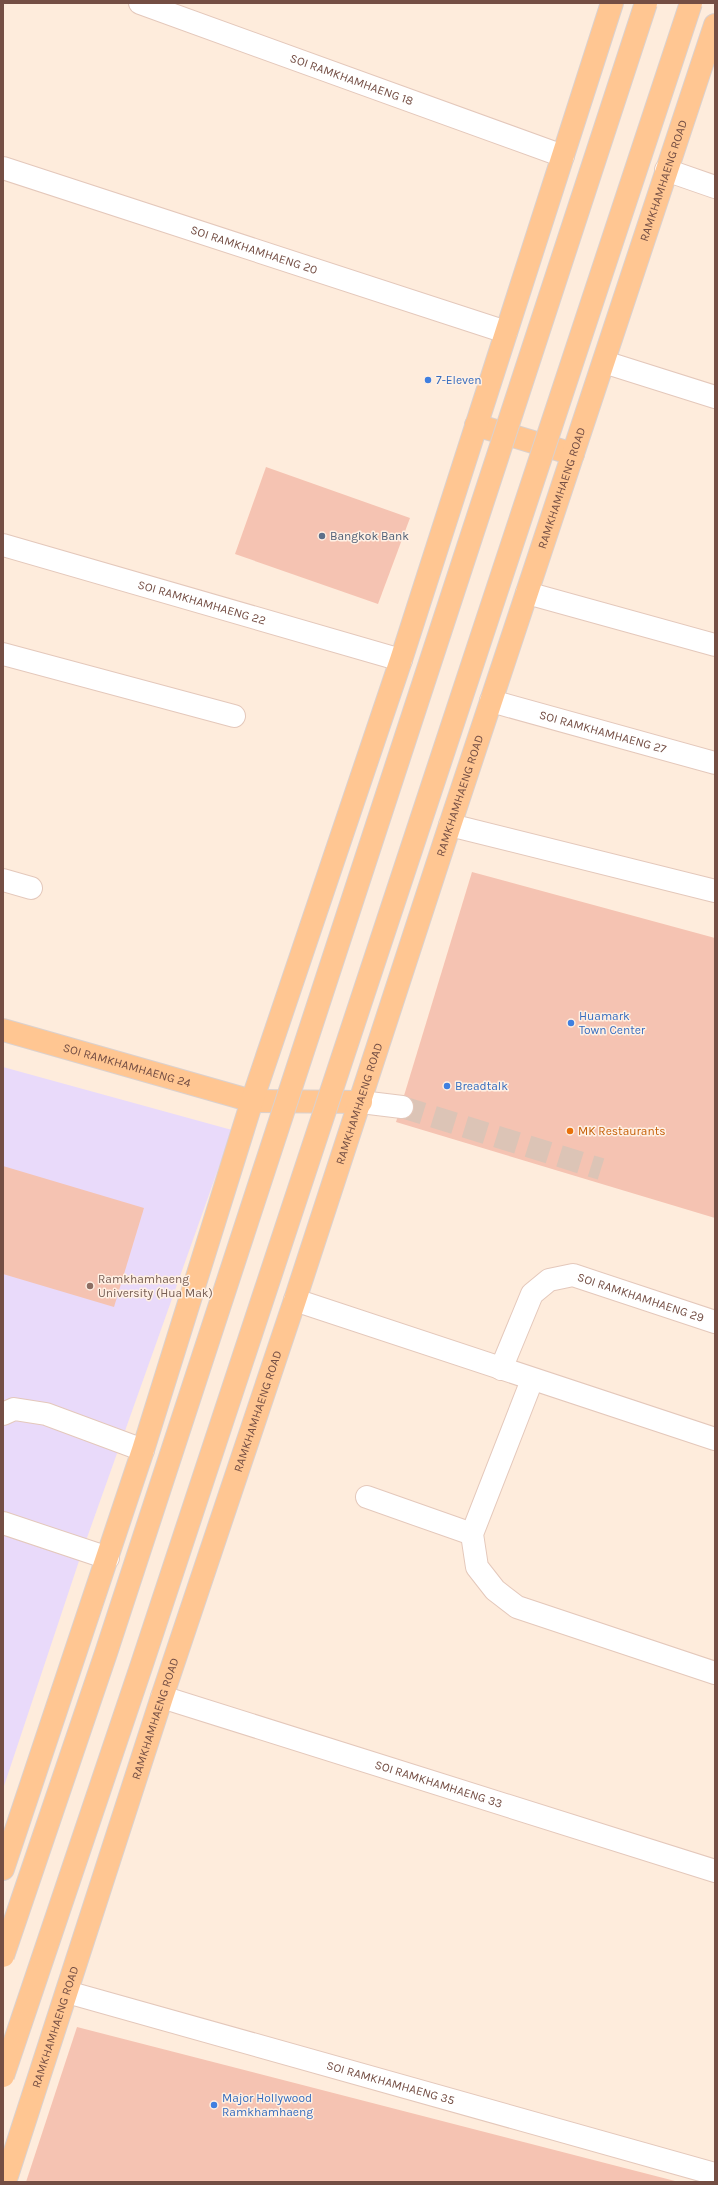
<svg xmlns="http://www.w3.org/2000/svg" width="718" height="2185" font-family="Karla,sans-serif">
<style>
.education{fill:#e9dafa}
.building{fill:#f5c3b2}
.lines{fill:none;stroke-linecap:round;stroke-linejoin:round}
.minor-tunnel{stroke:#dcc4b6;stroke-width:22;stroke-dasharray:22 11;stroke-linecap:butt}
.minor-casing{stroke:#e4c8bb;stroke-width:24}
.major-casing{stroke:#dbd1ce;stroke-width:24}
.minor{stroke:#fff;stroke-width:22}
.major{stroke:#ffc692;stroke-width:22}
.major-bridge-casing{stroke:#dbd1ce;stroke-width:24;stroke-linecap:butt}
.major-bridge{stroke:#ffc692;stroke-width:22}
.shop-dot{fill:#3f7fe0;stroke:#fff0e4;stroke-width:1.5}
.service-dot{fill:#5c6f8a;stroke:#fff0e4;stroke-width:1.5}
.food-dot{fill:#e8710a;stroke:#fff0e4;stroke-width:1.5}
.education-dot{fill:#8d6e63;stroke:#fff0e4;stroke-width:1.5}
.labels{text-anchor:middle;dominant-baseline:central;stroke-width:3;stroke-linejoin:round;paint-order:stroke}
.street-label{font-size:12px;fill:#744e44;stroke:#fff0e4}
.shop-label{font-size:12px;fill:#366cbe;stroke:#fff0e4;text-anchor:start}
.service-label{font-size:12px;fill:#4e5e75;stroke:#fff0e4;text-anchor:start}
.food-label{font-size:12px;fill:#c56008;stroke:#fff0e4;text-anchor:start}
.education-label{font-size:12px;fill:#785e54;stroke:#fff0e4;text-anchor:start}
</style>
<rect width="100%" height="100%" fill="#feecdc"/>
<polygon class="education" points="3,1067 232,1130 83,1549 3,1789"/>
<g class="building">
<polygon points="266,467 410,518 378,604 235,554"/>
<polygon points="472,872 715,938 715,1218 396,1122"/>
<polygon points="3,1166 144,1208 114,1307 3,1274"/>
<polygon points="77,2027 675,2181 675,2182 26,2182"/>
</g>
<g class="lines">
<polyline class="minor-tunnel" points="402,1107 601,1169"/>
<defs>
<g id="minor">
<path id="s1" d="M 140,3 L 563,156"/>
<path id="s2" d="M 3,168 L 506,332"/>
<polyline points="666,170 715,187"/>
<polyline points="604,362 715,397"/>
<path id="s3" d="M 3,545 L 401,660"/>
<polyline points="527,593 715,645"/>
<polyline points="3,654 234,716"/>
<path id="s4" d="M 491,701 L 715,763"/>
<polyline points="450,825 715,891"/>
<polyline points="3,880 31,888"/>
<polyline points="361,1102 402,1107"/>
<polyline points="295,1300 715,1439"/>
<path id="s5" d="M 501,1369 L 532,1294 L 549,1280 L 573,1275 L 715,1322"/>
<polyline points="532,1380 472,1534 477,1567 495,1590 517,1607 715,1673"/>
<polyline points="3,1414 14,1409 46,1414 143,1450"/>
<polyline points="367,1497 472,1534"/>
<polyline points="3,1523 108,1558"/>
<path id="s6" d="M 162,1697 L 715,1871"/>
<path id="s7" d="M 67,1992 L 715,2174"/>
</g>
<g id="major">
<polyline points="476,425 573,454"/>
<path id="s8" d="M 3,1030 L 252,1101 L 361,1102"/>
<polyline points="3,1869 143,1450 252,1101 401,660 612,3"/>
<path id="s9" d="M 5,2182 L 162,1697 L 295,1300 L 450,825 L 715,25"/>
</g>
</defs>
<use href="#minor" class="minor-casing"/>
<use href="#major" class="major-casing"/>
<use href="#minor" class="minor"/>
<use href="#major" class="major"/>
<defs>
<g id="major-bridge">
<polyline points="3,1956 106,1653 646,3"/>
<polyline points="3,2076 142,1664 691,3"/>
</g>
</defs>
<use href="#major-bridge" class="major-bridge-casing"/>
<use href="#major-bridge" class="major-bridge"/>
</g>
<g class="shop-dot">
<circle cx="428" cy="380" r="4"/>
<circle cx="571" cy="1023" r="4"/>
<circle cx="447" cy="1086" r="4"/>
<circle cx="214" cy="2105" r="4"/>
</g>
<circle class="service-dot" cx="322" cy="536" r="4"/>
<circle class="food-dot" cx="570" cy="1131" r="4"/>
<circle class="education-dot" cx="90" cy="1286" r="4"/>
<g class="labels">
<g class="street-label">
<text stroke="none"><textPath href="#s1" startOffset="225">SOI RAMKHAMHAENG 18</textPath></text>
<text stroke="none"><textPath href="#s9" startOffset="2107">RAMKHAMHAENG ROAD</textPath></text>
<text stroke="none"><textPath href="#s2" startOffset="264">SOI RAMKHAMHAENG 20</textPath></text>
<text stroke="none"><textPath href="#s9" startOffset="1783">RAMKHAMHAENG ROAD</textPath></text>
<text stroke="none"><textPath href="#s3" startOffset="207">SOI RAMKHAMHAENG 22</textPath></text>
<text stroke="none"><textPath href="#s4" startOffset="116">SOI RAMKHAMHAENG 27</textPath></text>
<text stroke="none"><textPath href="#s9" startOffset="1459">RAMKHAMHAENG ROAD</textPath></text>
<text stroke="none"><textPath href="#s8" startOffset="129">SOI RAMKHAMHAENG 24</textPath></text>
<text stroke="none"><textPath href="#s9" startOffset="1135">RAMKHAMHAENG ROAD</textPath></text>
<text stroke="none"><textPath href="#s5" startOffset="199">SOI RAMKHAMHAENG 29</textPath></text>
<text stroke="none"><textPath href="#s9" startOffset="811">RAMKHAMHAENG ROAD</textPath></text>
<text stroke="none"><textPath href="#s9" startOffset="487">RAMKHAMHAENG ROAD</textPath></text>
<text stroke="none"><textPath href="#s6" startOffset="290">SOI RAMKHAMHAENG 33</textPath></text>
<text stroke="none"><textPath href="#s9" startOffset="163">RAMKHAMHAENG ROAD</textPath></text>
<text stroke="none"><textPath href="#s7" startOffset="336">SOI RAMKHAMHAENG 35</textPath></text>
</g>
<g class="shop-label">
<text x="436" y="380">7-Eleven</text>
<text x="579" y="1016">Huamark<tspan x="579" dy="14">Town Center</tspan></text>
<text x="455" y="1086">Breadtalk</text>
<text x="222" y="2098">Major Hollywood<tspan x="222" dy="14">Ramkhamhaeng</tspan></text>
</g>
<g class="service-label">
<text x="330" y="536">Bangkok Bank</text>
</g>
<g class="food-label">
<text x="578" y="1131">MK Restaurants</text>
</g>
<g class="education-label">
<text x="98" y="1279">Ramkhamhaeng<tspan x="98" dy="14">University (Hua Mak)</tspan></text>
</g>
</g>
<rect width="718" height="2185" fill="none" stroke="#744e44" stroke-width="8"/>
</svg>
